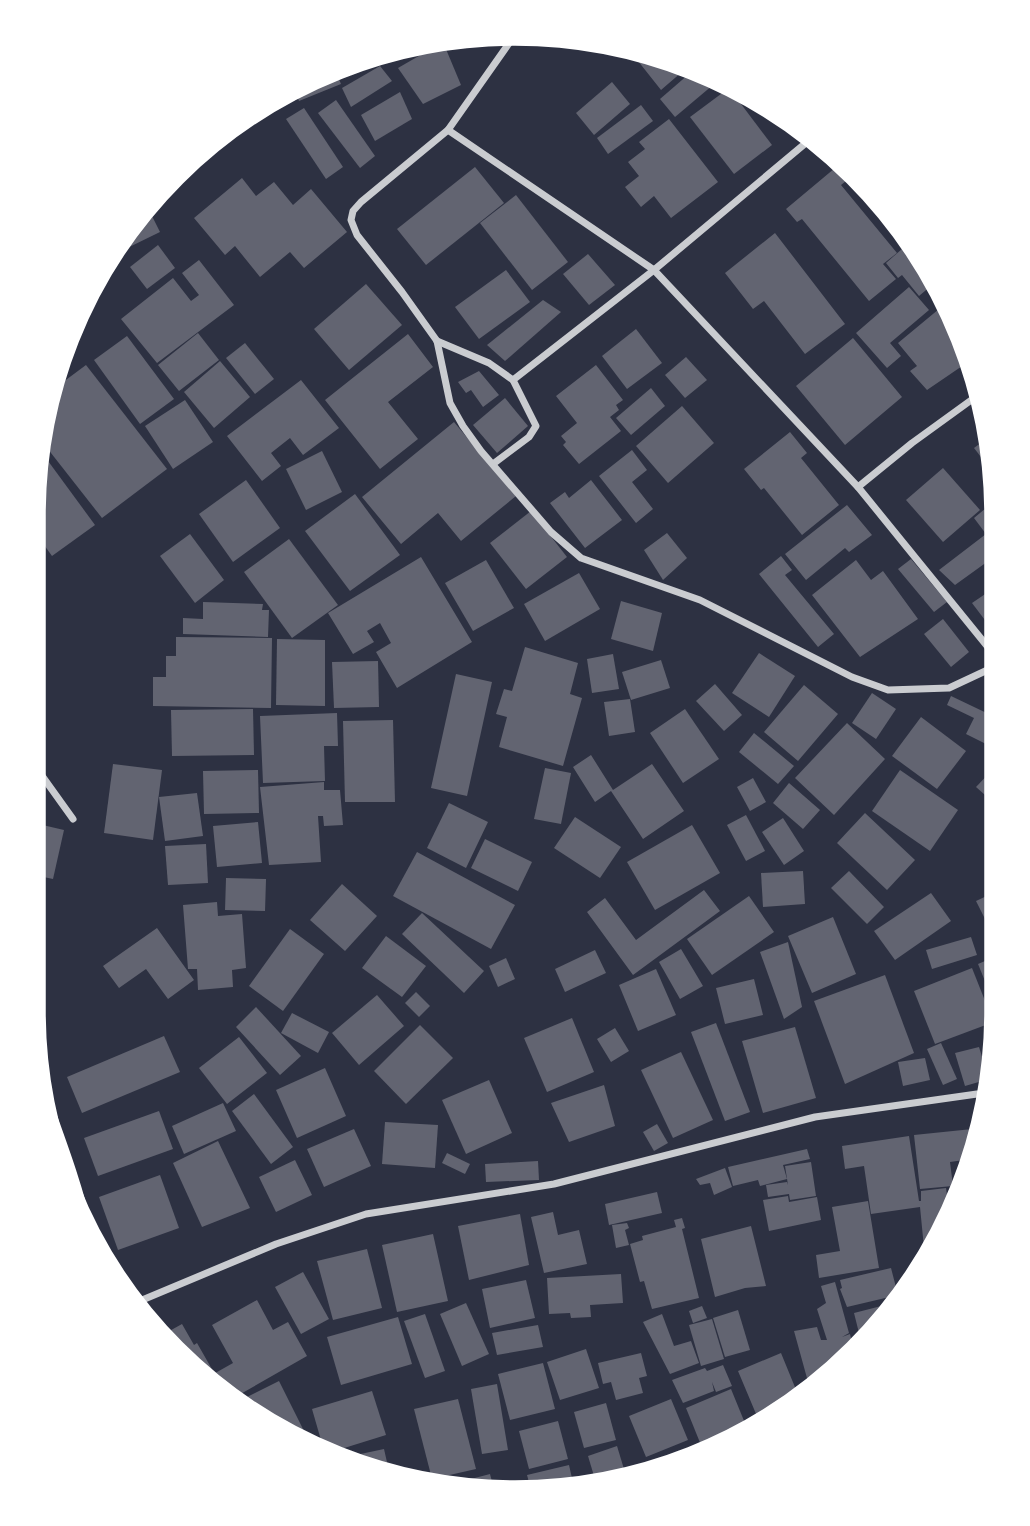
<svg xmlns="http://www.w3.org/2000/svg" width="1030" height="1526" font-family="'Roboto Condensed',sans-serif">
<style>
.building{fill:#626471}
.lines{fill:none;stroke-linecap:round;stroke-linejoin:round}
.path{stroke:#fff;stroke-width:4.5}
.minor{stroke:#caccd0;stroke-width:7}
.rim{fill:none;stroke:#fff;stroke-width:3.5}
</style>
<rect width="100%" height="100%" fill="#2d3142"/>
<g class="building">
<polygon points="443,42 461,85 423,104 398,68"/>
<polygon points="405,45 407,49 357,73 352,62"/>
<polygon points="648,53 658,55 664,63 669,59 690,65 661,90 638,61"/>
<polygon points="380,66 392,81 351,107 342,88"/>
<polygon points="334,67 341,84 299,101 294,88"/>
<polygon points="697,67 720,79 675,117 660,99"/>
<polygon points="612,82 630,104 594,135 576,113"/>
<polygon points="729,88 772,145 734,174 690,117"/>
<polygon points="400,92 412,119 375,141 361,115"/>
<polygon points="336,100 375,156 360,168 318,113"/>
<polygon points="641,105 653,121 608,154 597,138"/>
<polygon points="304,108 343,167 326,179 286,119"/>
<polygon points="669,119 718,182 671,218 654,196 641,207 625,187 639,176 628,162 645,149 639,142"/>
<polygon points="475,167 504,203 426,265 397,229"/>
<polygon points="835,168 846,181 841,185 897,253 883,264 896,279 869,301 802,219 797,222 786,209"/>
<polygon points="242,178 256,196 274,182 293,205 311,189 347,232 304,268 290,252 260,277 235,246 225,255 194,218"/>
<polygon points="516,195 568,262 532,290 480,223"/>
<polygon points="148,208 160,232 115,254 126,239"/>
<polygon points="775,233 845,324 805,354 764,301 753,309 725,273"/>
<polygon points="158,245 175,268 147,289 130,267"/>
<polygon points="902,249 932,285 919,296 902,275 898,278 886,263"/>
<polygon points="588,254 615,285 589,305 563,274"/>
<polygon points="199,260 234,305 157,363 121,319 173,278 191,301 199,295 182,273"/>
<polygon points="506,270 530,302 479,339 455,307"/>
<polygon points="366,284 402,325 349,370 314,329"/>
<polygon points="909,287 929,310 890,343 901,356 887,368 856,333"/>
<polygon points="543,300 561,312 505,361 487,345"/>
<polygon points="939,309 965,340 971,360 927,390 910,371 917,366 898,343"/>
<polygon points="636,329 662,363 627,389 602,356"/>
<polygon points="198,333 219,360 179,391 158,365"/>
<polygon points="408,334 433,367 388,402 418,439 380,469 325,400"/>
<polygon points="127,336 174,399 140,424 94,360"/>
<polygon points="853,338 902,397 845,445 796,386"/>
<polygon points="245,343 274,379 255,394 226,358"/>
<polygon points="686,357 707,380 685,398 665,375"/>
<polygon points="220,361 250,397 214,428 184,392"/>
<polygon points="86,365 167,469 102,518 40,439 41,421 51,391"/>
<polygon points="596,365 623,400 616,405 619,410 610,417 621,431 579,464 563,445 566,442 561,436 577,423 556,396"/>
<polygon points="479,371 499,395 483,407 471,390 466,393 458,382"/>
<polygon points="301,380 339,428 303,455 290,438 271,453 281,466 262,481 227,436"/>
<polygon points="651,388 665,406 631,435 616,418"/>
<polygon points="505,398 528,426 497,453 473,425"/>
<polygon points="185,400 213,442 173,469 145,426"/>
<polygon points="682,406 714,443 668,483 636,446"/>
<polygon points="454,422 516,496 461,541 438,513 401,544 362,497"/>
<polygon points="790,432 807,453 801,458 839,505 802,535 764,488 761,490 744,469"/>
<polygon points="991,435 994,474 974,448"/>
<polygon points="40,450 95,525 52,556 39,538"/>
<polygon points="632,450 647,470 632,482 653,509 636,523 599,476"/>
<polygon points="322,451 342,492 306,510 286,469"/>
<polygon points="943,468 980,510 943,542 906,500"/>
<polygon points="246,480 280,528 233,562 199,514"/>
<polygon points="591,480 622,520 585,548 550,503 565,492 569,498"/>
<polygon points="355,494 400,555 350,591 305,531"/>
<polygon points="847,505 872,535 849,552 845,548 806,580 785,554"/>
<polygon points="986,508 998,532 998,554 955,585 939,570 986,534 974,518"/>
<polygon points="531,511 567,557 526,589 490,543"/>
<polygon points="667,533 687,558 663,580 644,550"/>
<polygon points="190,534 224,580 195,603 160,556"/>
<polygon points="289,539 338,605 292,638 244,572"/>
<polygon points="781,556 792,570 785,575 834,634 818,647 759,574"/>
<polygon points="421,557 472,642 397,688 376,652 391,643 380,623 367,631 374,642 353,654 328,613"/>
<polygon points="911,559 947,602 934,612 898,569"/>
<polygon points="486,560 514,608 473,631 445,583"/>
<polygon points="856,560 871,580 883,571 918,619 860,657 812,595"/>
<polygon points="579,573 600,609 545,641 524,604"/>
<polygon points="997,586 997,636 972,603"/>
<polygon points="621,601 662,613 653,651 611,639"/>
<polygon points="203,602 263,604 262,610 269,610 268,637 183,634 183,618 203,619"/>
<polygon points="943,619 969,652 951,667 924,634"/>
<polygon points="176,637 272,638 271,708 153,706 153,677 166,677 166,656 176,656"/>
<polygon points="277,639 325,640 325,706 276,705"/>
<polygon points="525,647 578,663 570,694 582,698 563,766 499,747 507,717 496,714 504,689 512,691"/>
<polygon points="759,653 795,676 769,717 732,693"/>
<polygon points="613,654 619,689 592,693 587,659"/>
<polygon points="661,660 670,688 631,700 622,672"/>
<polygon points="378,661 379,707 334,708 332,662"/>
<polygon points="456,674 492,682 467,796 431,788"/>
<polygon points="715,684 742,715 724,731 696,701"/>
<polygon points="804,685 838,714 798,761 764,732"/>
<polygon points="872,693 896,709 876,739 852,723"/>
<polygon points="951,696 995,717 995,734 990,746 966,734 974,718 947,705"/>
<polygon points="630,699 635,732 609,736 604,702"/>
<polygon points="253,709 254,755 172,756 171,710"/>
<polygon points="685,709 719,759 683,783 650,733"/>
<polygon points="337,713 338,746 324,746 325,781 263,783 260,716"/>
<polygon points="921,717 966,751 937,789 892,756"/>
<polygon points="393,720 395,802 345,802 343,721"/>
<polygon points="847,723 885,759 834,815 795,778"/>
<polygon points="754,733 794,766 778,784 739,752"/>
<polygon points="591,755 613,790 652,764 684,811 643,839 611,791 595,802 573,767"/>
<polygon points="113,764 162,770 153,840 104,833"/>
<polygon points="995,767 994,803 976,787"/>
<polygon points="545,768 571,773 561,824 534,819"/>
<polygon points="258,770 259,813 204,814 203,771"/>
<polygon points="900,770 958,810 930,851 872,811"/>
<polygon points="753,778 766,802 750,811 737,787"/>
<polygon points="324,782 324,790 340,790 343,825 324,826 323,816 318,816 321,862 269,865 260,787"/>
<polygon points="789,783 820,810 803,829 773,803"/>
<polygon points="197,793 203,836 165,841 159,797"/>
<polygon points="449,803 488,822 466,868 427,848"/>
<polygon points="865,813 915,860 887,890 837,843"/>
<polygon points="746,815 765,851 746,861 727,825"/>
<polygon points="575,817 621,847 600,878 554,848"/>
<polygon points="783,818 804,851 784,865 762,832"/>
<polygon points="258,822 262,863 217,867 213,826"/>
<polygon points="34,823 64,830 53,879 34,875"/>
<polygon points="692,825 720,873 655,910 627,862"/>
<polygon points="485,839 532,862 518,891 471,868"/>
<polygon points="206,844 208,883 168,885 165,846"/>
<polygon points="417,852 515,905 491,949 393,896"/>
<polygon points="803,871 805,904 763,907 761,873"/>
<polygon points="849,871 884,907 867,924 831,888"/>
<polygon points="226,878 266,879 265,911 225,910"/>
<polygon points="342,884 377,916 345,951 310,920"/>
<polygon points="704,890 720,911 633,975 587,912 605,898 636,940"/>
<polygon points="931,893 951,921 895,960 874,931"/>
<polygon points="993,893 992,933 976,901"/>
<polygon points="749,896 774,932 712,975 687,939"/>
<polygon points="217,902 218,916 242,914 246,968 232,970 233,987 198,990 197,969 188,969 183,905"/>
<polygon points="422,913 484,971 464,993 402,934"/>
<polygon points="833,917 856,974 812,993 788,936"/>
<polygon points="157,928 194,980 168,999 146,969 119,988 103,966"/>
<polygon points="290,929 324,954 283,1011 249,986"/>
<polygon points="386,936 426,966 402,997 362,968"/>
<polygon points="971,937 977,955 932,969 926,950"/>
<polygon points="788,942 802,1007 784,1019 760,952"/>
<polygon points="681,949 703,986 680,999 659,962"/>
<polygon points="595,950 606,973 565,992 555,969"/>
<polygon points="506,958 515,979 498,987 489,966"/>
<polygon points="992,958 991,984 987,986 978,964"/>
<polygon points="972,968 991,1016 991,1023 935,1044 914,991"/>
<polygon points="656,969 676,1015 638,1031 619,985"/>
<polygon points="885,975 914,1053 845,1084 814,1001"/>
<polygon points="754,979 763,1015 725,1024 716,988"/>
<polygon points="416,992 430,1006 419,1017 405,1003"/>
<polygon points="377,995 404,1026 359,1065 332,1033"/>
<polygon points="256,1007 301,1056 280,1075 236,1027"/>
<polygon points="292,1013 329,1032 318,1053 281,1033"/>
<polygon points="572,1018 594,1072 547,1092 524,1038"/>
<polygon points="716,1023 750,1112 725,1121 691,1032"/>
<polygon points="420,1025 453,1058 406,1104 374,1071"/>
<polygon points="795,1027 816,1098 763,1113 742,1041"/>
<polygon points="615,1028 629,1051 611,1062 597,1039"/>
<polygon points="164,1036 180,1072 82,1113 67,1077"/>
<polygon points="239,1037 267,1073 227,1104 199,1068"/>
<polygon points="941,1043 957,1079 943,1085 927,1049"/>
<polygon points="979,1047 989,1079 965,1086 955,1053"/>
<polygon points="681,1052 713,1120 673,1138 641,1070"/>
<polygon points="925,1058 930,1080 903,1086 898,1062"/>
<polygon points="325,1068 346,1116 297,1138 276,1090"/>
<polygon points="489,1080 512,1133 466,1154 442,1100"/>
<polygon points="604,1085 615,1126 569,1142 551,1103"/>
<polygon points="254,1094 293,1147 271,1164 232,1111"/>
<polygon points="223,1103 236,1131 184,1154 172,1126"/>
<polygon points="159,1111 173,1149 98,1176 84,1138"/>
<polygon points="385,1122 438,1125 435,1168 382,1164"/>
<polygon points="657,1124 668,1143 654,1151 643,1132"/>
<polygon points="982,1128 971,1159 950,1162 953,1186 920,1189 914,1135"/>
<polygon points="354,1129 371,1166 324,1187 307,1149"/>
<polygon points="909,1136 919,1201 921,1201 921,1191 946,1188 947,1195 959,1194 948,1225 925,1258 920,1207 871,1214 864,1166 845,1169 842,1146"/>
<polygon points="218,1141 250,1208 202,1227 173,1163"/>
<polygon points="807,1149 810,1159 783,1165 787,1179 760,1186 758,1180 733,1186 728,1167"/>
<polygon points="447,1153 470,1164 465,1174 442,1163"/>
<polygon points="295,1160 312,1195 276,1212 259,1177"/>
<polygon points="538,1161 539,1180 486,1182 485,1164"/>
<polygon points="811,1162 816,1196 790,1200 789,1194 768,1197 766,1185 787,1182 788,1185 785,1166"/>
<polygon points="725,1168 732,1187 714,1195 710,1183 700,1185 696,1179"/>
<polygon points="160,1175 179,1228 118,1250 99,1197"/>
<polygon points="77,1186 87,1220 84,1220 68,1189"/>
<polygon points="657,1192 662,1213 609,1225 605,1204"/>
<polygon points="788,1196 789,1202 817,1197 821,1220 769,1231 763,1200"/>
<polygon points="868,1201 879,1268 819,1278 816,1255 840,1251 832,1207"/>
<polygon points="553,1212 558,1235 579,1230 587,1264 544,1273 531,1217"/>
<polygon points="520,1214 529,1265 469,1280 458,1226"/>
<polygon points="682,1218 685,1228 682,1229 699,1298 652,1309 644,1281 640,1282 630,1244 643,1240 642,1236 676,1227 674,1220"/>
<polygon points="627,1223 629,1228 625,1230 629,1245 616,1248 612,1225"/>
<polygon points="751,1226 766,1286 745,1288 715,1297 701,1239"/>
<polygon points="433,1234 448,1301 397,1312 382,1245"/>
<polygon points="367,1249 382,1308 333,1320 317,1261"/>
<polygon points="891,1268 898,1295 847,1307 840,1289 842,1288 840,1280"/>
<polygon points="303,1272 329,1319 301,1334 275,1287"/>
<polygon points="621,1274 623,1303 590,1305 591,1317 571,1318 570,1313 549,1314 547,1278"/>
<polygon points="526,1280 535,1318 490,1328 482,1289"/>
<polygon points="835,1282 849,1333 842,1337 850,1334 855,1355 810,1389 794,1331 817,1327 821,1340 827,1340 817,1309 826,1303 821,1286"/>
<polygon points="257,1300 273,1330 288,1322 307,1356 230,1400 220,1394 210,1376 233,1363 212,1325"/>
<polygon points="466,1303 489,1354 462,1366 440,1314"/>
<polygon points="893,1303 862,1345 854,1313"/>
<polygon points="702,1306 707,1318 693,1323 689,1311"/>
<polygon points="738,1310 750,1350 725,1357 713,1318"/>
<polygon points="425,1314 445,1371 425,1378 404,1321"/>
<polygon points="662,1314 674,1346 691,1341 699,1363 670,1374 643,1322"/>
<polygon points="398,1317 412,1364 341,1385 327,1337"/>
<polygon points="712,1319 724,1359 701,1366 689,1325"/>
<polygon points="182,1324 194,1345 197,1343 213,1371 204,1377 164,1334"/>
<polygon points="538,1325 543,1347 497,1355 492,1333"/>
<polygon points="586,1349 599,1388 560,1400 547,1362"/>
<polygon points="641,1353 647,1376 639,1378 643,1393 616,1400 611,1382 603,1384 598,1363"/>
<polygon points="781,1353 799,1397 775,1416 774,1414 759,1421 738,1371"/>
<polygon points="543,1363 555,1409 510,1420 498,1374"/>
<polygon points="723,1365 732,1386 716,1392 712,1382 714,1391 683,1403 672,1380 705,1368 707,1371"/>
<polygon points="279,1381 309,1441 305,1443 235,1403"/>
<polygon points="497,1384 508,1450 482,1454 471,1389"/>
<polygon points="731,1389 749,1433 703,1450 686,1408"/>
<polygon points="372,1391 386,1435 325,1454 312,1409"/>
<polygon points="458,1399 476,1469 432,1479 414,1409"/>
<polygon points="671,1399 688,1440 646,1457 629,1416"/>
<polygon points="606,1403 616,1440 584,1448 574,1412"/>
<polygon points="558,1421 568,1459 529,1469 519,1431"/>
<polygon points="617,1446 627,1479 610,1485 597,1486 588,1456"/>
<polygon points="384,1449 389,1471 337,1459"/>
<polygon points="569,1465 574,1487 531,1490 527,1475"/>
<polygon points="490,1474 495,1493 483,1493 448,1485"/>
</g>
<g class="lines">
<path class="path" d="M 44,1086 C 62,1136 81,1185 92,1237"/>
<g class="minor">
<polyline points="517,32 448,130 361,202 353,211 351,220 357,235 402,292 437,341 450,403 463,426 481,451 551,532 581,558 700,600 852,677 888,690 949,688 996,666"/>
<polyline points="448,130 654,270 858,487 996,657"/>
<polyline points="437,341 489,363 513,380"/>
<polyline points="493,464 529,437 536,426 513,380 654,270 813,137"/>
<polyline points="858,487 912,443 981,393"/>
<polyline points="35,766 73,819"/>
<polyline points="135,1303 276,1244 366,1214 554,1184 815,1117 977,1094 989,1095"/>
</g>
</g>
<path d="M0 0H1030V1526H0ZM515 44H515A471 471 0 0 1 986 515V1011A471 471 0 0 1 515 1482H515A471 471 0 0 1 44 1011V515A471 471 0 0 1 515 44Z" fill="#fff" fill-rule="evenodd"/>
<path class="rim" d="M515 44H515A471 471 0 0 1 986 515V1011A471 471 0 0 1 515 1482H515A471 471 0 0 1 44 1011V515A471 471 0 0 1 515 44Z"/>
</svg>
